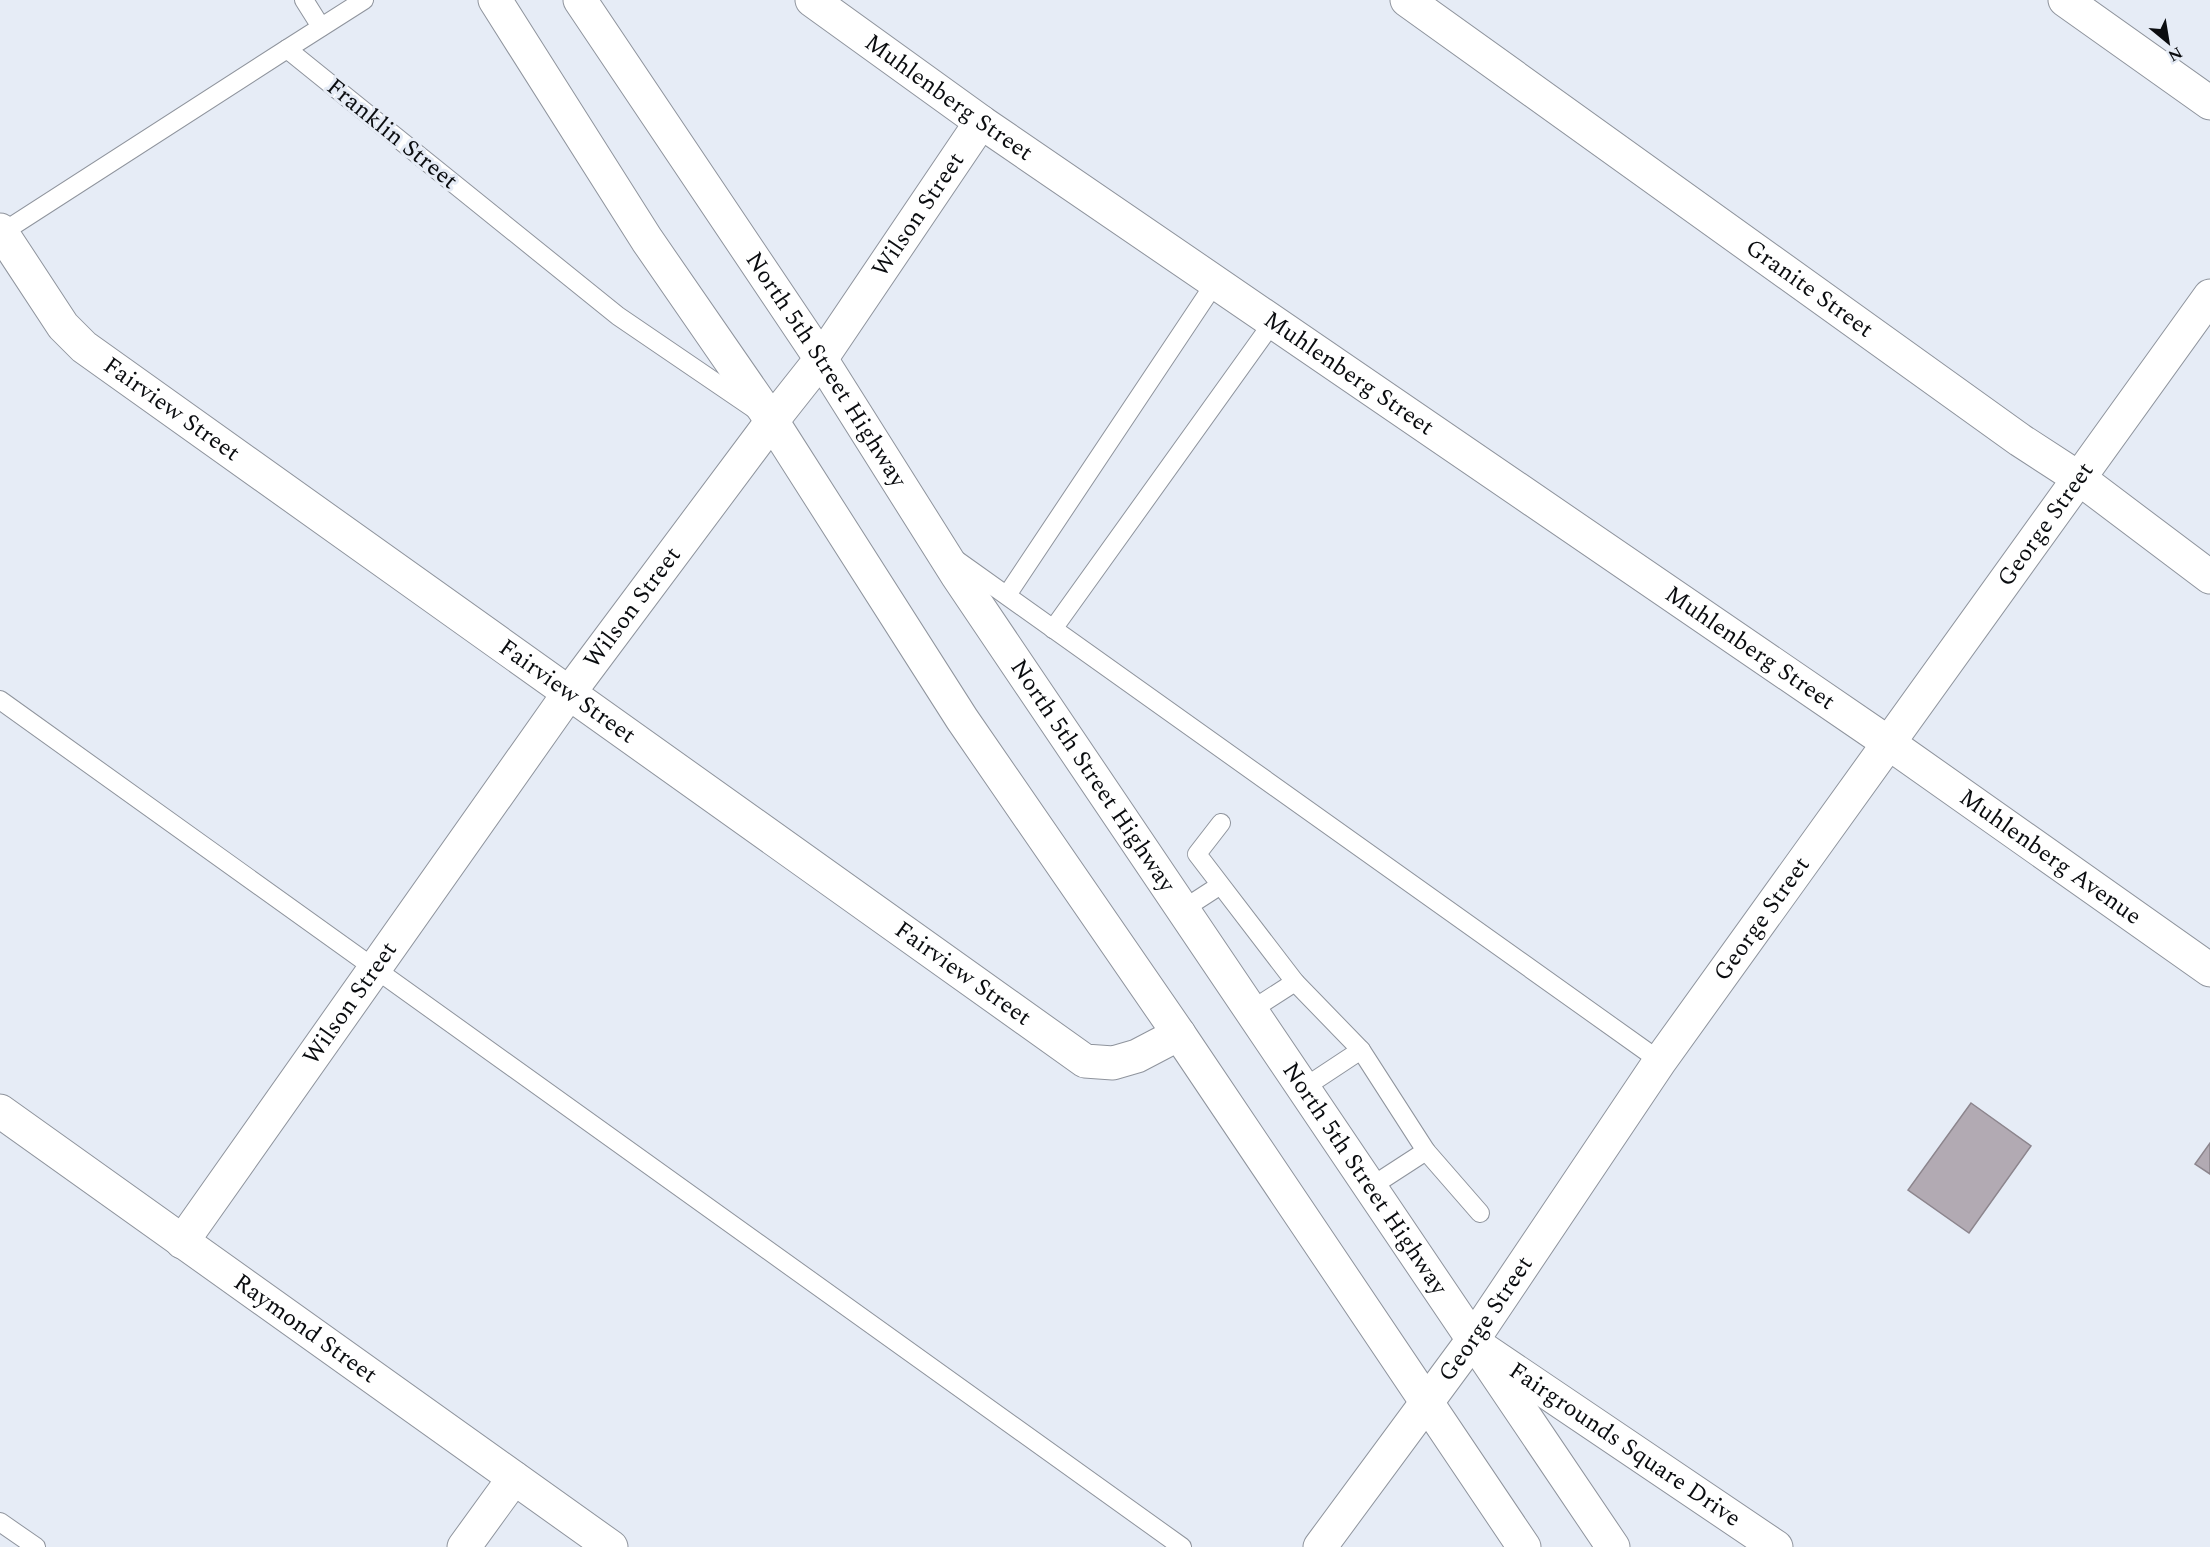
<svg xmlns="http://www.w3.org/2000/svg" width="2210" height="1547" font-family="Spectral,serif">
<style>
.building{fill:#b2aab3;stroke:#8c858d;stroke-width:1.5}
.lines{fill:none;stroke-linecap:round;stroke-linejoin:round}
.lane-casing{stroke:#8f949d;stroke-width:20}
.street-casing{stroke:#8f949d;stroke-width:35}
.secondary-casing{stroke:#8f949d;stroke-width:35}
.primary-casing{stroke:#8f949d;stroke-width:35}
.lane{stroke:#fff;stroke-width:18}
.street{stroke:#fff;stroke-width:33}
.secondary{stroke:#fff;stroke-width:33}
.primary{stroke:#fff;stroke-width:33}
.labels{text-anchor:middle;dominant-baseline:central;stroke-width:6;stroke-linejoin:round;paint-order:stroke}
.street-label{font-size:24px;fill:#0b0d10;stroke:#e6ecf6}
</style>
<rect width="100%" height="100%" fill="#e6ecf6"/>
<g class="building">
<polygon points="1971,1103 2031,1146 1969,1233 1908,1190"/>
<polygon points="2210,1143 2210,1174 2195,1164"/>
</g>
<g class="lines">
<defs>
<g id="lane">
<polyline points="304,0 321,27"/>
<polyline points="287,49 364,0"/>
<polyline points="0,234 287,49 618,316 753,408"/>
<polyline points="958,561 1660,1061"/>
<polyline points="1007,595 1215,283"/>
<polyline points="1053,629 1273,322"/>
<polyline points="0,700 1182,1547"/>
<polyline points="1221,823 1197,854 1295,982 1361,1050 1426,1151 1369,1188"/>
<polyline points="1182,910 1219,886"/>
<polyline points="1250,1011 1295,982"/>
<polyline points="1302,1089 1361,1050"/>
<polyline points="1426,1151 1480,1213"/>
<polyline points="0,1522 36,1547"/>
</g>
<g id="street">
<path id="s1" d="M 812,0 L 981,122 L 1890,744 L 2210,970"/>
<path id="s2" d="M 1407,0 L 2020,440 L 2080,479 L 2210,577"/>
<polyline points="2065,0 2210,103"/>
<path id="s3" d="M 0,230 L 63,326 L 84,347 L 1085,1061 L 1113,1063 L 1137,1056 L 1179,1034"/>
<path id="s4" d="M 0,1111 L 611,1547"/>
<path id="s5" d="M 182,1242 L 569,693 L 772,421 L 821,359 L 981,122"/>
<path id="s6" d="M 1474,1343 L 1776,1547"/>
<polyline points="464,1547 514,1478"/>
</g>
<g id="secondary">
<path id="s7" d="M 1320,1547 L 1472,1341 L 1660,1061 L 2210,296"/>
</g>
<g id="primary">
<polyline points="495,0 647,240 772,421 962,719 1179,1034 1524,1547"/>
<path id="s8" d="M 580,0 L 821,359 L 957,575 L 1613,1547"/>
</g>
</defs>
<use href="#lane" class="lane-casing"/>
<use href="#street" class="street-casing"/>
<use href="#secondary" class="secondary-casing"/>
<use href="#primary" class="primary-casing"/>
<use href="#lane" class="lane"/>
<use href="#street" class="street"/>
<use href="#secondary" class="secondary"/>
<use href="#primary" class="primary"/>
</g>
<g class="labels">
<g class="street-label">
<text stroke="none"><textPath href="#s1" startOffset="168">Muhlenberg Street</textPath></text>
<text transform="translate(392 134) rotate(39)">Franklin Street</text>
<text stroke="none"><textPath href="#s5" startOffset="1264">Wilson Street</textPath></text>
<text stroke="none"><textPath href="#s2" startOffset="495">Granite Street</textPath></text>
<text stroke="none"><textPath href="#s8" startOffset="444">North 5th Street Highway</textPath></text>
<text stroke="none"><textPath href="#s1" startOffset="654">Muhlenberg Street</textPath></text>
<text stroke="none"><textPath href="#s3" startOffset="252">Fairview Street</textPath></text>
<text stroke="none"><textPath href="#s7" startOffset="1254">George Street</textPath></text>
<text stroke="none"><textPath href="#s5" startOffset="778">Wilson Street</textPath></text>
<text stroke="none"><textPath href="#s1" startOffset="1140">Muhlenberg Street</textPath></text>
<text stroke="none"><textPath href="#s3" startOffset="738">Fairview Street</textPath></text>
<text stroke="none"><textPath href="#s8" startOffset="930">North 5th Street Highway</textPath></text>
<text stroke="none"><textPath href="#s1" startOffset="1506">Muhlenberg Avenue</textPath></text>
<text stroke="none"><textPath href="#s7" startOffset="768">George Street</textPath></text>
<text stroke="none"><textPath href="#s3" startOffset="1224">Fairview Street</textPath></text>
<text stroke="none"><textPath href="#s5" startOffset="292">Wilson Street</textPath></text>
<text stroke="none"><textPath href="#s8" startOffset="1416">North 5th Street Highway</textPath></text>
<text stroke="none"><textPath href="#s7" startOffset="282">George Street</textPath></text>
<text stroke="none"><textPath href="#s4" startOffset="375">Raymond Street</textPath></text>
<text stroke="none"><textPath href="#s6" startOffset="182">Fairgrounds Square Drive</textPath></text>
</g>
</g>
<g transform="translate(2168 42) rotate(150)" stroke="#e6ecf6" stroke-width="4.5" paint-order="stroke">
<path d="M0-4.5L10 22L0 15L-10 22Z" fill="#0b0d10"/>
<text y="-9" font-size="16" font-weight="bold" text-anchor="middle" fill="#0b0d10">N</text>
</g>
</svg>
